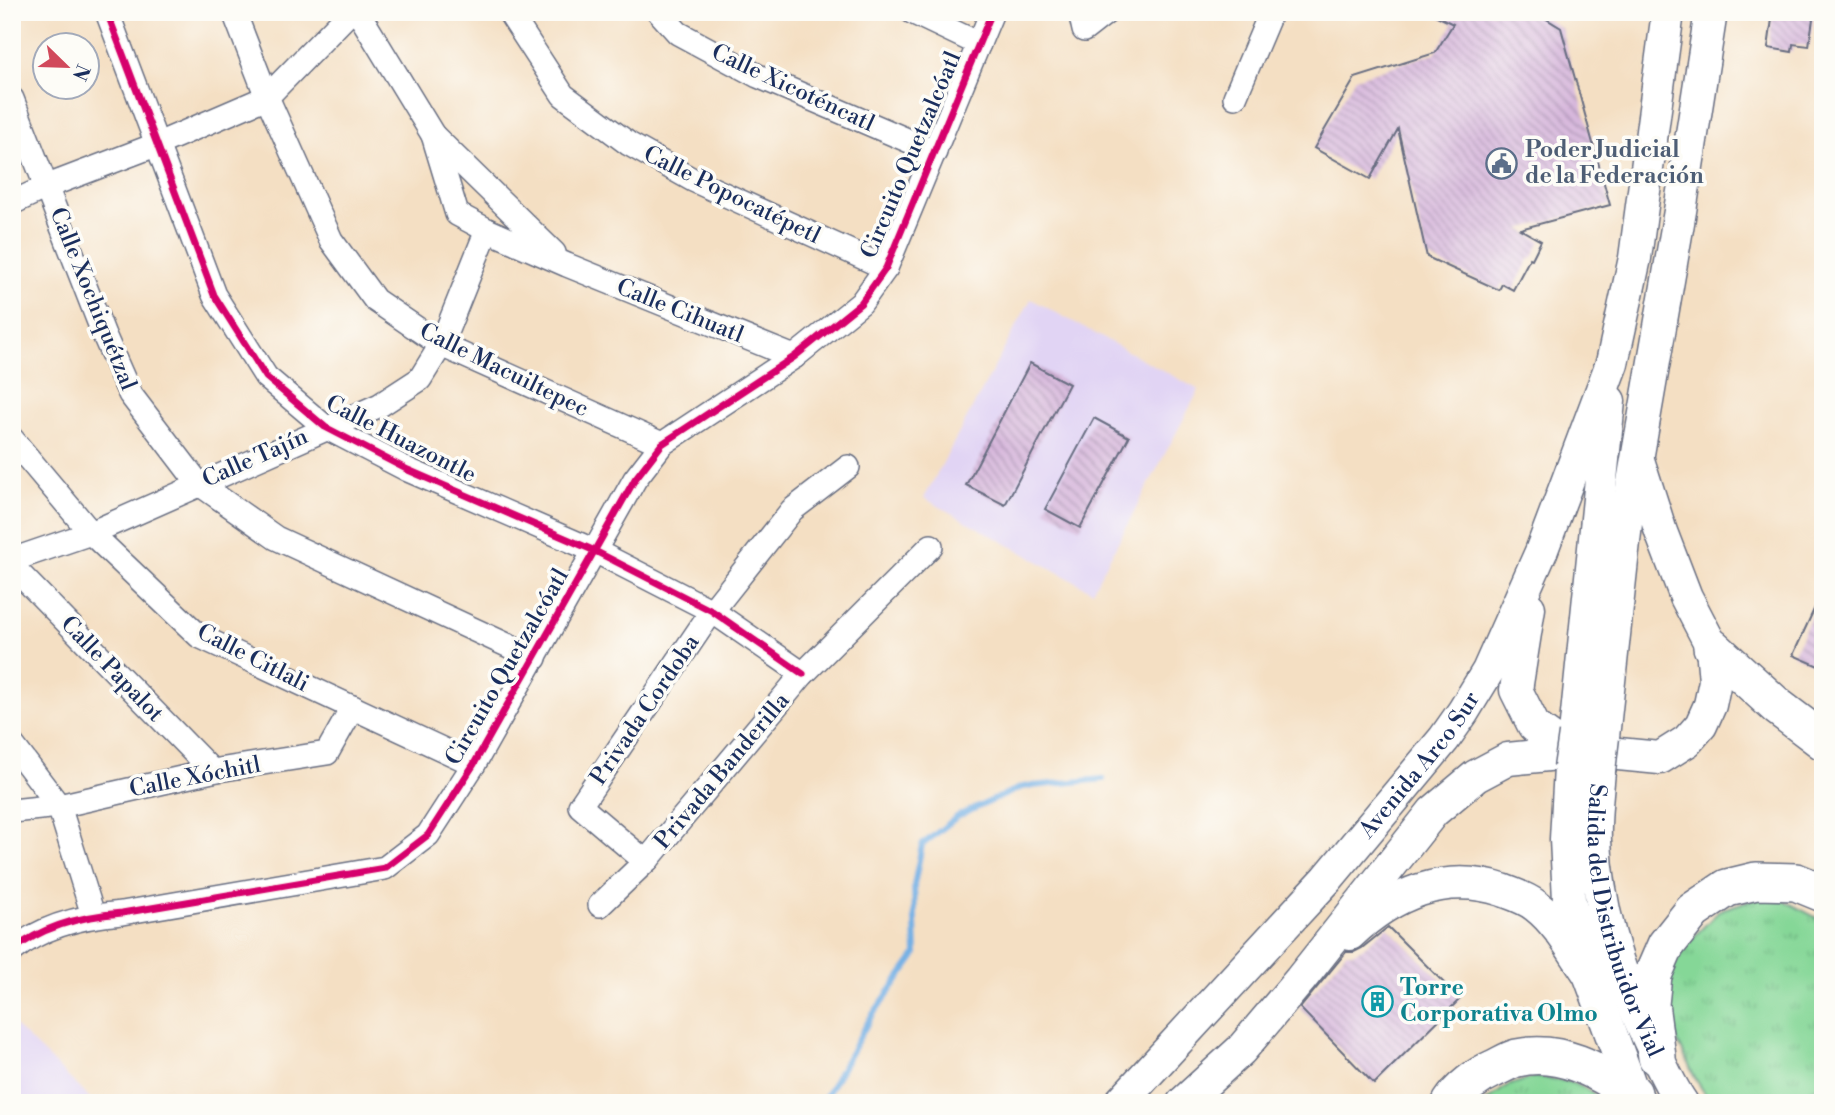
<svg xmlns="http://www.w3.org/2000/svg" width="1835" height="1115" font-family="'Libre Bodoni',serif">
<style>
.built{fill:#e1d4f4}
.grass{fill:url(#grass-tufts);stroke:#50837a;stroke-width:2}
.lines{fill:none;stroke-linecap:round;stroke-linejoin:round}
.stream{stroke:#72afe4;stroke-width:6}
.building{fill:url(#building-back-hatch)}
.minor-casing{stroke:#676d81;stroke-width:26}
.secondary-casing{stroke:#676d81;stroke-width:35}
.trunk-casing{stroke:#676d81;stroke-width:40}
.minor{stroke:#fff;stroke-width:23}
.secondary{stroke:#fff;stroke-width:32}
.trunk{stroke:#fff;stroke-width:37}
.secondary-bridge-casing{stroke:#676d81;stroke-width:35;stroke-linecap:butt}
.secondary-bridge{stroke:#fff;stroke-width:32}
.cycleway-casing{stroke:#fdfcf7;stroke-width:11}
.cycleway{stroke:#d6006c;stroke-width:7}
.labels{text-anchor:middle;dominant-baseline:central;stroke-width:7;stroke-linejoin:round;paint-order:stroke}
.street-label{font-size:23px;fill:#1b2f5e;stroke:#fdfcf7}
.service-label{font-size:23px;font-weight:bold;fill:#4e5e75;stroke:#fdfcf7;text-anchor:start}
.culture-label{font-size:23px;font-weight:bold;fill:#0d838f;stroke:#fdfcf7;text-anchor:start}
</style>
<defs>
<pattern id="grass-tufts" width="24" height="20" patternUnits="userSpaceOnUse" patternTransform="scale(1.75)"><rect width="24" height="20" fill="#85d797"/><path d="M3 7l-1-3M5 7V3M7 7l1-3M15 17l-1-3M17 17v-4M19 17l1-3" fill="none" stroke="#72b985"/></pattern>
<pattern id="building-back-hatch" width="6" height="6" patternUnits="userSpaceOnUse" patternTransform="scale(1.75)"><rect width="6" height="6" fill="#d7b7dc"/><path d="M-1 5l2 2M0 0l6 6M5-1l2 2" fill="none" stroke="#ae95b6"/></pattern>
</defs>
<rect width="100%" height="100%" fill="#fdfcf7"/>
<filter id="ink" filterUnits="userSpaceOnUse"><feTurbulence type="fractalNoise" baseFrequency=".0143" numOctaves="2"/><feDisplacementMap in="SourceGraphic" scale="14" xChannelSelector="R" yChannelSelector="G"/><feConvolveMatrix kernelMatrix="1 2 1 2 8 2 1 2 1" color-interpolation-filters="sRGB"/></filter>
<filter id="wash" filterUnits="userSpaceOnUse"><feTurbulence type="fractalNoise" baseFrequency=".00686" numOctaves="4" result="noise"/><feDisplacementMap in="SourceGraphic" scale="28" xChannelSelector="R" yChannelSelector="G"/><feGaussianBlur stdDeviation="1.57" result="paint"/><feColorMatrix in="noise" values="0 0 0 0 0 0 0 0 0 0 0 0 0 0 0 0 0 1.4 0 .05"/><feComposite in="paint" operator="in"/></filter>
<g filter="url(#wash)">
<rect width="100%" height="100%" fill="#f4dfc3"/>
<g class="built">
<polygon points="1031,299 1199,390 1092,591 924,498"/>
<polygon points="12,1023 95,1103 12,1103"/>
</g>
<g class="grass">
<polygon points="1754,899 1785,901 1823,921 1823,1082 1795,1103 1711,1103 1695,1078 1670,1025 1666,986 1675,956 1720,910"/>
<path d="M 1534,1077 C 1563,1079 1584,1083 1606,1103 L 1484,1103 L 1507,1086 Z"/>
</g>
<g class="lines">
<polyline class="stream" points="822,1103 871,1017 916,955 914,885 922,845 958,816 1022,787 1103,779"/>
</g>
<g id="blocks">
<g class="building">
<polygon points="1429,12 1535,12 1561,28 1610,205 1520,229 1541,241 1532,259 1530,258 1513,290 1502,284 1499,290 1427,257 1398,129 1370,179 1314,148 1355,78 1435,53 1453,24"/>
<polygon points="1773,12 1814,12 1809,46 1793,44 1792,52 1768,48"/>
<polygon points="1030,363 1069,384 1005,505 966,485"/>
<polygon points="1094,418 1129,437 1080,528 1045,509"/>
<polygon points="1823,590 1823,668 1793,655"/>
<polygon points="1388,927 1460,999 1374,1084 1300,1008 1346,952 1354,952 1362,948"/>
</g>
</g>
</g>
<g filter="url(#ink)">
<use href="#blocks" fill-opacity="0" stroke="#676d81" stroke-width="2"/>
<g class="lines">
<defs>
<g id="minor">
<polyline points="107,12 214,295 266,377 325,427 408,470 595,551 712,611 803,674"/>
<polyline points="234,12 267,97 331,240 375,300 441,345 662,444"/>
<polyline points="358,12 433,135 554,253"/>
<polyline points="509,12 563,95 629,144 693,180 886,268"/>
<polyline points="659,12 678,33 758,76 935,152"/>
<polyline points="912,12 979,44"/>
<polyline points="1080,12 1084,30 1107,12"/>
<polyline points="1235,97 1271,12"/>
<polyline points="12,99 104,335 130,394 198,483 276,538 535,658"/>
<polyline points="433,135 457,214 487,230 567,265 794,357"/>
<polyline points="12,203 48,186 158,144 267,97 350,12"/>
<polyline points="12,439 91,533 199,636 474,764"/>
<polyline points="12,560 91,533 380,405 420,379 441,345 487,230"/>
<polyline points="12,566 212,771"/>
<polyline points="12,744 59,806 93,915"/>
<polyline points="12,811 59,806 212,771 327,753 353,707"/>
<polyline points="648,859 639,856 580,806 712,611 792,510 848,467"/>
<polyline points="600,905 648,859 803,674 931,546"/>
<path d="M 12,951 C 42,926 83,916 122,913 L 385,868 L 428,835 L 474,764 L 635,479 L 662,444 L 794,357 L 861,303 L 886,268 L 992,12"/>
</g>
<g id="secondary">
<polyline points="1529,608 1516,690 1534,726 1552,739 1584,750"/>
<polyline points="1575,734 1609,401"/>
<polyline points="1603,737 1626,523 1680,211 1711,12"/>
<polyline points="1570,768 1566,839 1569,900 1589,974 1633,1093 1640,1103"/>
<path id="s1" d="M 1599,771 C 1597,794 1594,818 1595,841 C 1598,913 1621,982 1652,1046 C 1661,1065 1670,1086 1682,1103"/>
<path d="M 1350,934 C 1392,894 1445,871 1502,890 C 1513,894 1526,898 1536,906 C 1558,923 1573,951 1589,974"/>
<path id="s2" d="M 1120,1103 L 1327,879 L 1444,739 L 1463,712 L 1488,671 L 1541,552 L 1612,363 L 1635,258 L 1668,12"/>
<polyline points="1183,1103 1241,1050 1300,980 1433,812 1476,776 1508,759 1538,756 1587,751 1660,758 1687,741 1701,725 1710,705 1715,681 1712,647 1686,597 1661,532 1638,460"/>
</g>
<g id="trunk">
<polyline points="1712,647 1778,707 1823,741"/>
<polyline points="1657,1057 1650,1004 1653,975 1666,945 1693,911 1727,888 1756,881 1796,882 1823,893"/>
<path d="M 1451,1103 C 1460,1089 1477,1076 1493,1069 C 1500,1066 1509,1060 1517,1058 C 1560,1048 1598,1071 1633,1093"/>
</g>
</defs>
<use href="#minor" class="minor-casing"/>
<use href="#secondary" class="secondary-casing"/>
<use href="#trunk" class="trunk-casing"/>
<use href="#minor" class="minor"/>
<use href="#secondary" class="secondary"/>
<use href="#trunk" class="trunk"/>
<defs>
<g id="secondary-bridge">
<polyline points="1570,768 1575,734"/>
<polyline points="1599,771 1603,737"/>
</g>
</defs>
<use href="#secondary-bridge" class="secondary-bridge-casing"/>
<use href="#secondary-bridge" class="secondary-bridge"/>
<defs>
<g id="cycleway">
<polyline points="107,12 214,295 266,377 325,427 408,470 595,551 712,611 803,674"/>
<path d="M 12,951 C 42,926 83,916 122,913 L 385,868 L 428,835 L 474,764 L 635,479 L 662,444 L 794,357 L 861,303 L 886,268 L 992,12"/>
</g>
</defs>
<use href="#cycleway" class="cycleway-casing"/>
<use href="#cycleway" class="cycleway"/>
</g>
</g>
<defs>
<symbol id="civic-ring" viewBox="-11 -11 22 22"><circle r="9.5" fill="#fdfcf7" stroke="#5c6f8a" stroke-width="1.5"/><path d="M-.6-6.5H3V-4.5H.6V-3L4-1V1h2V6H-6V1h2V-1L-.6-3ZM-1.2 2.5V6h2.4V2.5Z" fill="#5c6f8a"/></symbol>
<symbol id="building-ring" viewBox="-11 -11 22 22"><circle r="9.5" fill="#fdfcf7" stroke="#0f9aa8" stroke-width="1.5"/><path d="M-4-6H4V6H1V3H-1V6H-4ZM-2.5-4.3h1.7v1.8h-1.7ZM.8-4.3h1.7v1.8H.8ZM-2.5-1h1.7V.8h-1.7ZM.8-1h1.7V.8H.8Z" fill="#0f9aa8"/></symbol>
</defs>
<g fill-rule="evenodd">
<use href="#civic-ring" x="1484" y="146" width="35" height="35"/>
<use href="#building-ring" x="1360" y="984" width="35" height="35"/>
</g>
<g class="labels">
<g class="street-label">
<text transform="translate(793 88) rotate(25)">Calle Xicoténcatl</text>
<text transform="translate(911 155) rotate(-67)">Circuito Quetzalcóatl</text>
<text transform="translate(732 195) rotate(26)">Calle Popocatépetl</text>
<text transform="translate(93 299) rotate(68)">Calle Xochiquétzal</text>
<text transform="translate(680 311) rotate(22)">Calle Cihuatl</text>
<text transform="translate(504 370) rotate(26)">Calle Macuiltepec</text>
<text transform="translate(401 439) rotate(27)">Calle Huazontle</text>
<text transform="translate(255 458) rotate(-24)">Calle Tajín</text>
<text transform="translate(253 658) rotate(27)">Calle Citlali</text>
<text transform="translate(507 667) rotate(-60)">Circuito Quetzalcóatl</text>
<text transform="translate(112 669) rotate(46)">Calle Papalot</text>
<text transform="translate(645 710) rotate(-56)">Privada Cordoba</text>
<text stroke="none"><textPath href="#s2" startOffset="452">Avenida Arco Sur</textPath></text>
<text transform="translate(722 771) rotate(-50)">Privada Banderilla</text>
<text transform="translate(195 777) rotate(-11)">Calle Xóchitl</text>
<text stroke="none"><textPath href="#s1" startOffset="154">Salida del Distribuidor Vial</textPath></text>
</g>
<g class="service-label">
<text x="1525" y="150">Poder Judicial<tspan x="1525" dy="26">de la Federación</tspan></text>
</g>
<g class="culture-label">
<text x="1400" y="988">Torre<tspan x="1400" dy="26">Corporativa Olmo</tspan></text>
</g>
</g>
<rect width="1835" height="1115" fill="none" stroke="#fdfcf7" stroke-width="42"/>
<g transform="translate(66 66) rotate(113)"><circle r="33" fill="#fdfcf7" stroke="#a3aaba" stroke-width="2"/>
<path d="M0-5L12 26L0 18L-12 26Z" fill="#d1495b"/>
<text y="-10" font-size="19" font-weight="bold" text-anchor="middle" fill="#1b2f5e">N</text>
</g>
</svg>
